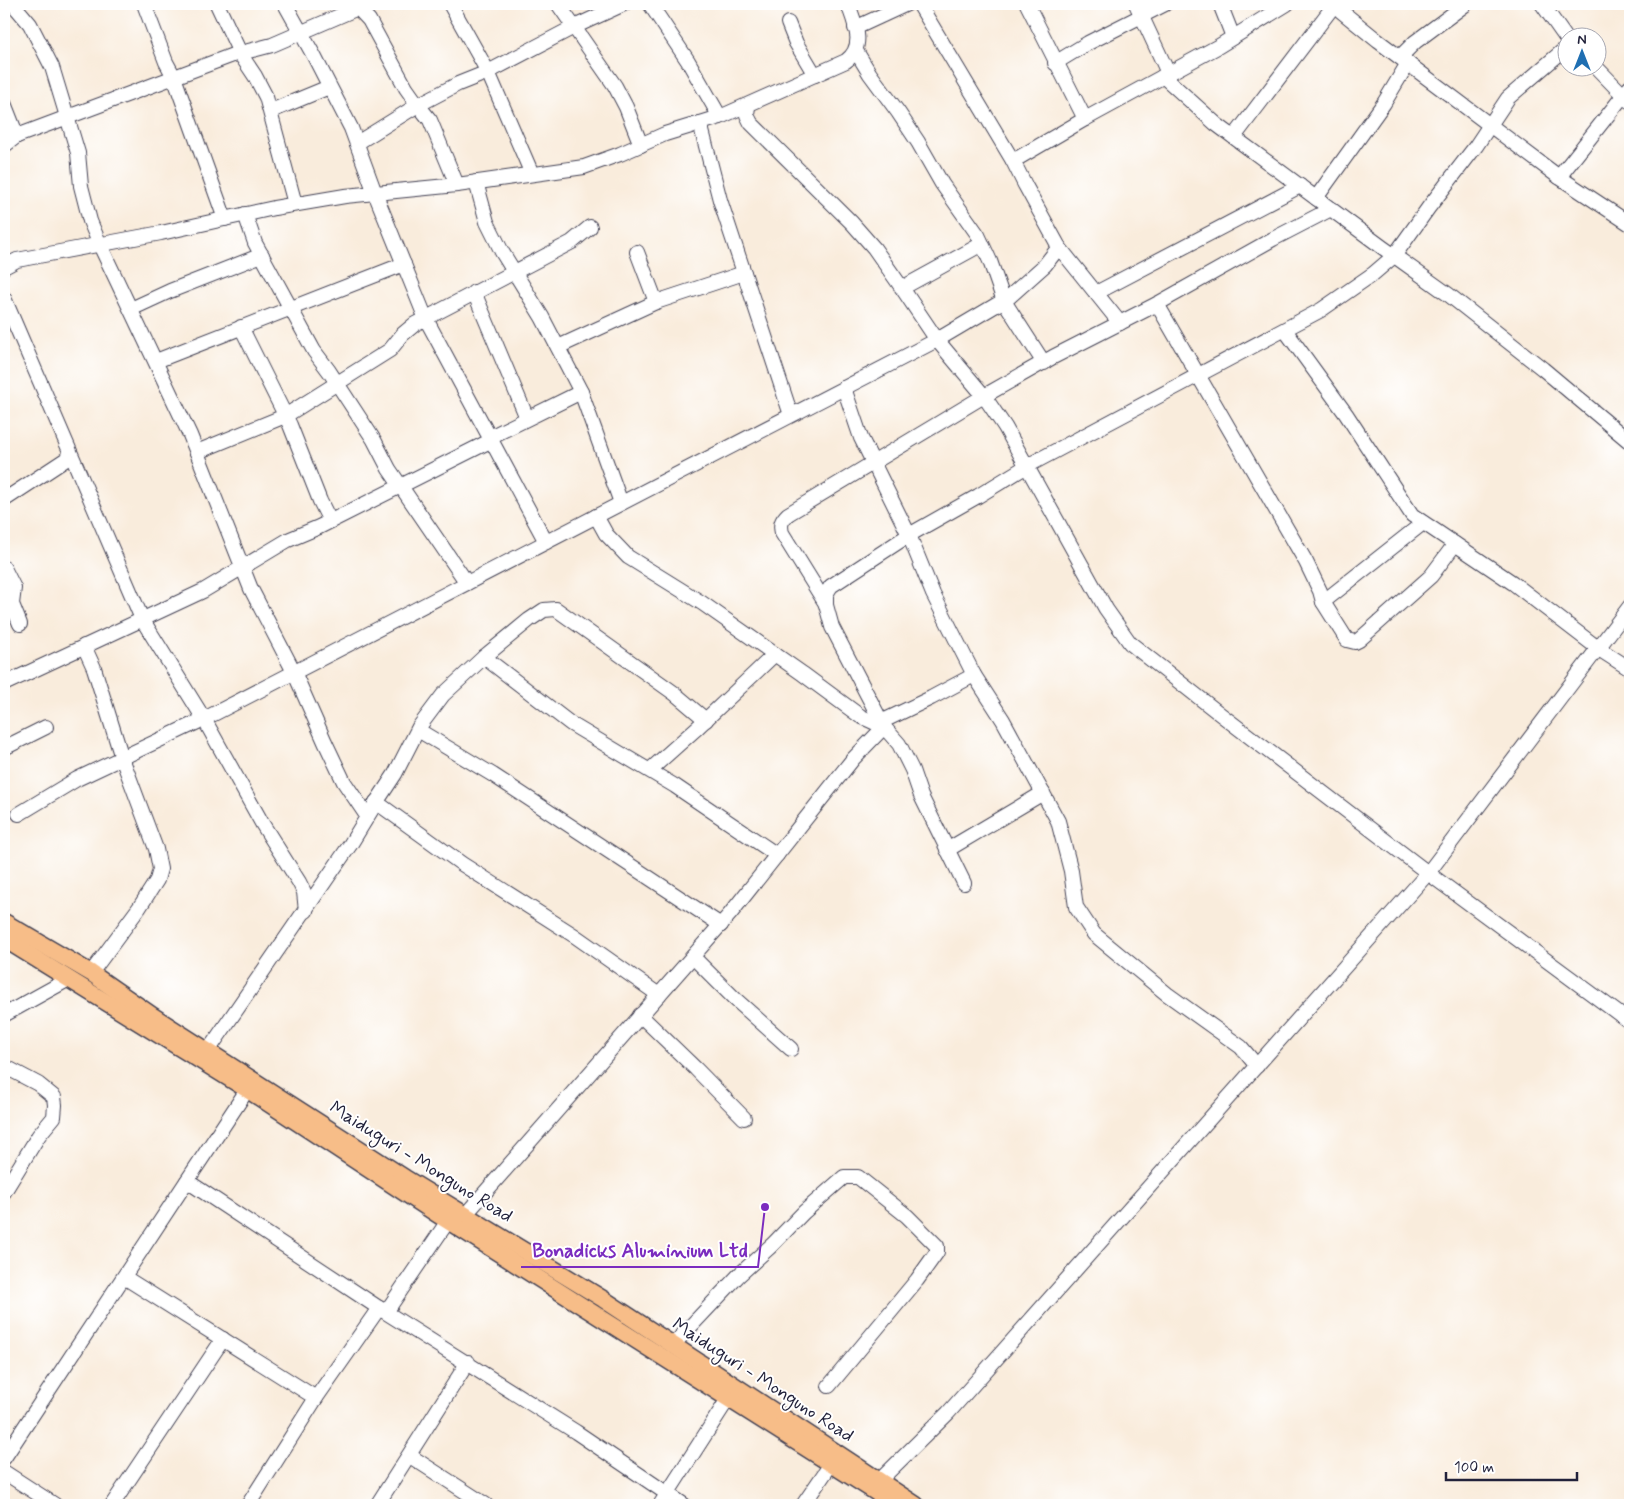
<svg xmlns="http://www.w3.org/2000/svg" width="1634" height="1509" font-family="Mynerve,sans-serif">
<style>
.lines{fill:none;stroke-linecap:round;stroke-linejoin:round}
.minor-casing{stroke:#424053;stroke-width:16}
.major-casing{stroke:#424053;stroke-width:19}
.minor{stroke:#fff;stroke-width:14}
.major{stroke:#f7bd88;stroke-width:16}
.labels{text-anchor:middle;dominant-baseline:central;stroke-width:4;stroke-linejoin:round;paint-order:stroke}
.street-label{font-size:19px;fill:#22223b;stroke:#fff}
.leader{fill:none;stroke:#7b2cbf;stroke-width:2}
.callout-dot{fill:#7b2cbf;stroke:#fff;stroke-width:2}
.callout-label{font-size:20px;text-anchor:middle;font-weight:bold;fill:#7b2cbf;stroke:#fff;stroke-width:4;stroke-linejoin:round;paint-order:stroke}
</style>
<rect width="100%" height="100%" fill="#fff"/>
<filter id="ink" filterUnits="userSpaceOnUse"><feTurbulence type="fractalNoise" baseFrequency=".02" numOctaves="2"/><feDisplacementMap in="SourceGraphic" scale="10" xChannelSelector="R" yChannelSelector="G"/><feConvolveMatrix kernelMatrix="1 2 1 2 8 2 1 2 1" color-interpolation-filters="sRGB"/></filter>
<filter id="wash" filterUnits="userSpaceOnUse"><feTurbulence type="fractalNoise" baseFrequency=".0096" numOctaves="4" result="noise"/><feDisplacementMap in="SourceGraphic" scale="20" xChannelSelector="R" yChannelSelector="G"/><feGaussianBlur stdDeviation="1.12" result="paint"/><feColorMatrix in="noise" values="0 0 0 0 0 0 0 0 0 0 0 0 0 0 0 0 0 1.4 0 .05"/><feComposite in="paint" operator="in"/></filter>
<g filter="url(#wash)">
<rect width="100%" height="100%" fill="#f9ecdc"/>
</g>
<g filter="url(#ink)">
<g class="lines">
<defs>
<g id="minor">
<polyline points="13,4 30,24 52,67 78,153 81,186 90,221 100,245 190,435 251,589 294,672 325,742 344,782 367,816"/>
<polyline points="144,4 166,62 174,77 225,219"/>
<polyline points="217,4 241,55 255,76 266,97 295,204"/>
<polyline points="285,4 314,56 351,128 375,193 426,319 546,542"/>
<polyline points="354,4 369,20 406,88 418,105 430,120 457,185"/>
<polyline points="450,4 488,72 532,174"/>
<polyline points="558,4 615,86 626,107 641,145"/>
<polyline points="650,4 688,61 720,117"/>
<polyline points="919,4 1013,161 1025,185 1059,247 1120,323"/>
<polyline points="1027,4 1085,119"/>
<polyline points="1136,4 1168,73"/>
<polyline points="1220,4 1233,37"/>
<polyline points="1542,4 1566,38"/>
<polyline points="788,23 796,43 815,75"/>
<polyline points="855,28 907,4"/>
<polyline points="856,51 870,74 898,112 918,142 942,184 978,235 990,261 1004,301 1044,363"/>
<polyline points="1400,57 1415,42 1466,4"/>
<polyline points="1055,63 1088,43 1165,4"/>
<polyline points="1596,67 1629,101"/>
<polyline points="1163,76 1216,124 1382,247 1449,295 1543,369 1630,442"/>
<polyline points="4,103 17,136"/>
<polyline points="748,106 747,115 751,123 852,223 874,248 902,288 937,340 984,396 1005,427 1106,609 1130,643 1220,714 1428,873 1630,1022"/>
<polyline points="271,111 329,87"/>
<polyline points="700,123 720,200 791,415"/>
<polyline points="1234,137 1335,4 1341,11 1378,41 1559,177 1630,224"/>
<polyline points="357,143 418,105 458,84 488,72 574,27 624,4"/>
<polyline points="4,146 17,136 233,55 272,45 367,4"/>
<polyline points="1013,161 1085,119 1219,46 1287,4"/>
<polyline points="1559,177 1630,87"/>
<polyline points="476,182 487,222 502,252 542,317 581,392 621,503"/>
<polyline points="1316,198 1384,103 1408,63"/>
<polyline points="245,214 255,243 314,351 329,371 374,440 389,469 467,583"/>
<polyline points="637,252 656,302"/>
<path d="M 4,267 L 17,260 L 161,233 L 274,208 L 345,196 L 457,185 L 584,167 L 620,154 L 665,134 L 720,117 L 846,61 C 866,46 855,24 848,4"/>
<polyline points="902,288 982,244"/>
<polyline points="474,292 527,418"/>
<polyline points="1096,293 1300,186"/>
<polyline points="4,298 142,619 204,719 263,825 299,882 304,892 306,911"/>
<polyline points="1157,304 1306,562 1320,591 1323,602 1347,640 1355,642 1359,640 1431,576 1455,544"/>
<polyline points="131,309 170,291 262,255"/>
<polyline points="241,327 290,425 320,501 330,521"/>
<polyline points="1285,330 1346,414 1412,515 1513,583 1599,649 1630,669"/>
<polyline points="558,347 656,302 744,273"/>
<polyline points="156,361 404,264"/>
<polyline points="844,388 861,438 909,535 933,594 974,675 1003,720 1058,821 1071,871 1076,907 1094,934 1167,994 1241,1047 1257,1066"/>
<polyline points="490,437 581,392"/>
<polyline points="197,452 285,416 390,350 403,334 415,324 572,242 590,227"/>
<polyline points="4,500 71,456"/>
<polyline points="596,516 606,534 628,557 702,603 803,674 860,716 884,727"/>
<polyline points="4,568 14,588 12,604 20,624"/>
<polyline points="1323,602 1423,523"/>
<path d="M 826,604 L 782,533 C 780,524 781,521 788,514 L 984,396 L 1053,357 L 1157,304 L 1273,239 L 1331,209"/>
<polyline points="84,646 94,668 122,758 156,849 160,869 157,880 139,908 91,973"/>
<polyline points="484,657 571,724 675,786 777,855"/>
<polyline points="4,684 203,591 288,540 319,527 492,440"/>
<polyline points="881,722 931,698 974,675"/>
<polyline points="418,730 493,775 721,925"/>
<polyline points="4,748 46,727"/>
<polyline points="650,770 698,727 775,654"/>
<polyline points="376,802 462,864 575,936 659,995"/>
<polyline points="19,814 77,779 204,719 937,340 1008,298 1045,265 1059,247"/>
<polyline points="947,850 1043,793"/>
<polyline points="964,883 921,796 912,770 899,744 884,727 832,627 826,605 826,594 831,586 909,535 978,496 1027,466 1321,310 1373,274 1394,256 1429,207 1476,146 1508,98 1566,48"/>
<polyline points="693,957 735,999 791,1049"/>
<polyline points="4,1015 69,979"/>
<polyline points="640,1015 696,1069 744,1118"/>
<polyline points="208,1051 350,845 372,809 395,774 419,727 443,695 484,657 529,620 544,610 556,609 674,693 706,720"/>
<polyline points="4,1066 38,1084 54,1097 55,1105 54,1117 39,1135 4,1192"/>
<polyline points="187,1181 379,1308 576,1432 684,1505"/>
<polyline points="466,1214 730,914 853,759 884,727"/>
<polyline points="124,1277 316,1398"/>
<polyline points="386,1312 448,1221"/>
<polyline points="673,1345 739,1275 772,1245 804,1212 844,1177 858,1177 907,1216 937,1246 937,1252 917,1280 829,1386"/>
<polyline points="410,1456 486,1505"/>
<polyline points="4,1458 253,1081"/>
<polyline points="4,1472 55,1505"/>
<polyline points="879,1481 948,1413 1428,873 1630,606"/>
<polyline points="112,1505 223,1339"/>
<polyline points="248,1505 316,1398 379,1308"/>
<polyline points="377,1505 468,1362"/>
<polyline points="660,1505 728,1399"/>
<polyline points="803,1505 831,1464"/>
</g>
<g id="major">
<polyline points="4,922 91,973 153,1016 405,1178 603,1299 916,1505"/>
<polyline points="4,939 248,1090 437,1214 896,1505"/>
</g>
</defs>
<use href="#minor" class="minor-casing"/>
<use href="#major" class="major-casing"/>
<use href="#minor" class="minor"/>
<use href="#major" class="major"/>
</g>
</g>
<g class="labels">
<g class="street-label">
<text transform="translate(421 1162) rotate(32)">Maiduguri - Monguno Road</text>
<text transform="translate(763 1380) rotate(33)">Maiduguri - Monguno Road</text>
</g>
</g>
<path class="leader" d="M765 1207L758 1267H521"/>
<circle class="callout-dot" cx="765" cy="1207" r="5"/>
<g class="callout-label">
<text x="640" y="1257">Bonadicks Aluminium Ltd</text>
</g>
<rect width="1634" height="1509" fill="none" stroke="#fff" stroke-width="20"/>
<g transform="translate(1582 52)"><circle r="24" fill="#ffffff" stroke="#a7a7b1"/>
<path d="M0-4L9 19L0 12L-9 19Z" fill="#1f6fb2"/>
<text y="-8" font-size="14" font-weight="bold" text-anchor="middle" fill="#22223b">N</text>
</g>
<path d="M1446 1472v8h131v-8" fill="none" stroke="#22223b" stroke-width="2.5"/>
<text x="1454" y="1472" font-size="15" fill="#22223b" stroke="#ffffff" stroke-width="4" paint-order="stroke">100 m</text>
</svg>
